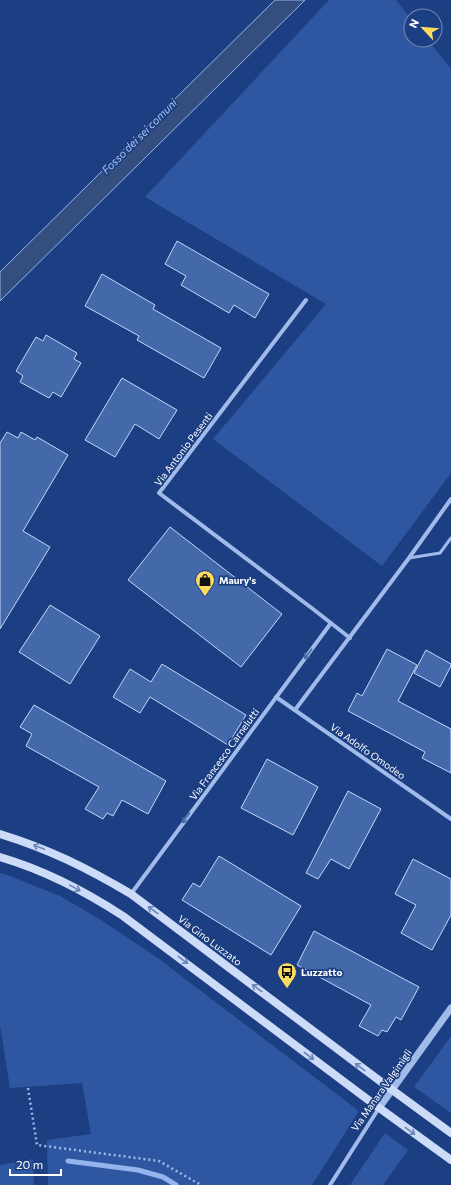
<svg xmlns="http://www.w3.org/2000/svg" width="451" height="1185" font-family="Commissioner,sans-serif">
<style>
.green{fill:#2f57a1}
.water{fill:#344e80;stroke:#93b4ec}
.lines{fill:none;stroke-linecap:round;stroke-linejoin:round}
.stream{stroke:#93b4ec;stroke-width:5}
.building{fill:#4469ab;stroke:#c5d7f7}
.path{stroke:#a0bbea;stroke-width:2.5;stroke-dasharray:2 3;stroke-linecap:butt}
.service{stroke:#a0bbea;stroke-width:3}
.minor{stroke:#a0bbea;stroke-width:4}
.tertiary{stroke:#a0bbea;stroke-width:7}
.secondary{stroke:#ccdbf7;stroke-width:8}
.oneway{stroke:#4a6aa6}
.oneway2{stroke:#6b85b7}
.labels{text-anchor:middle;dominant-baseline:central;stroke-width:3.5;stroke-linejoin:round;paint-order:stroke}
.street-label{font-size:10px;fill:#fff;stroke:#1c3e82}
.poi-label{font-size:10px;font-weight:bold;fill:#fff;stroke:#1c3e82;text-anchor:start}
.water-label{font-size:11px;font-style:italic;fill:#acc5f2;stroke:#1c3e82}
</style>
<rect width="100%" height="100%" fill="#1c3e82"/>
<g class="green">
<polygon points="329,0 396,0 411,19 411,40 428,40 451,69 451,473 382,566 213,439 326,304 145,197"/>
<polygon points="0,873 10,876 60,896 101,920 155,956 359,1111 312,1185 48,1185 47,1140 91,1134 82,1083 10,1088 0,1025"/>
<polygon points="451,1036 451,1113 414,1087"/>
<polygon points="385,1133 408,1150 383,1185 350,1185"/>
<polygon points="33,1159 34,1185 0,1185 0,1165"/>
</g>
<polygon class="water" points="275,0 305,0 0,301 0,272"/>
<g class="lines">
<polyline class="stream" points="68,1161 138,1170 163,1177 176,1185"/>
</g>
<g class="building">
<polygon points="177,241 269,294 255,318 234,305 229,313 181,285 186,276 165,264"/>
<polygon points="102,274 155,305 153,309 221,348 204,378 137,340 139,336 85,306"/>
<polygon points="46,335 77,353 74,359 81,363 61,397 53,392 49,398 20,382 23,376 16,371 36,337 43,341"/>
<polygon points="122,378 177,410 159,439 135,424 115,457 85,440"/>
<polygon points="7,432 18,438 21,432 35,440 37,437 68,455 23,531 50,547 0,629 0,443"/>
<polygon points="170,527 282,614 241,667 128,580"/>
<polygon points="50,605 100,636 70,684 19,652"/>
<polygon points="387,649 417,665 398,701 451,729 451,773 422,758 425,752 348,711 357,693 362,696"/>
<polygon points="426,650 451,664 451,666 440,687 414,673"/>
<polygon points="162,664 246,715 228,745 150,697 140,713 113,697 130,669 151,682"/>
<polygon points="34,705 166,781 148,814 122,800 113,816 107,813 103,819 85,809 99,787 26,746 32,734 20,727"/>
<polygon points="267,759 318,787 293,835 241,808"/>
<polygon points="348,791 381,809 349,869 331,859 318,879 306,873"/>
<polygon points="219,856 301,906 271,955 182,900 193,883 200,887"/>
<polygon points="413,859 451,879 451,915 432,950 401,933 416,905 395,894"/>
<polygon points="314,931 419,987 401,1020 396,1017 387,1032 382,1030 378,1036 359,1026 371,1005 297,965"/>
</g>
<g class="lines">
<polyline class="path" points="28,1088 37,1145 159,1161 201,1185"/>
<polyline class="service" points="409,558 440,553 451,538"/>
<g class="minor">
<polyline points="306,300 159,493 313,609 350,638"/>
<polyline points="276,697 451,819"/>
<polyline points="295,710 409,558 451,499"/>
<polyline points="131,894 331,623"/>
<polyline points="330,1185 379,1108"/>
</g>
<polyline class="tertiary" points="379,1108 451,1008"/>
<g class="secondary">
<path d="M 0,834 C 49,849 87,868 131,894 L 380,1081 L 451,1133"/>
<path d="M 0,857 C 44,870 85,891 123,916 L 367,1099 L 451,1160"/>
</g>
</g>
<defs><path id="oneway-shaft" d="M-6 0H5M1.5-3L5.5 0L1.5 3" fill="none" stroke-width="1.6" stroke-linecap="round" stroke-linejoin="round"/></defs>
<g class="oneway">
<use href="#oneway-shaft" transform="translate(308 654) rotate(127)"/>
<use href="#oneway-shaft" transform="translate(186 818) rotate(126)"/>
</g>
<g class="oneway2">
<use href="#oneway-shaft" transform="translate(39 847) rotate(-159)"/>
<use href="#oneway-shaft" transform="translate(75 888) rotate(29)"/>
<use href="#oneway-shaft" transform="translate(153 910) rotate(-144)"/>
<use href="#oneway-shaft" transform="translate(183 960) rotate(37)"/>
<use href="#oneway-shaft" transform="translate(257 988) rotate(-143)"/>
<use href="#oneway-shaft" transform="translate(309 1056) rotate(37)"/>
<use href="#oneway-shaft" transform="translate(360 1067) rotate(-143)"/>
<use href="#oneway-shaft" transform="translate(410 1131) rotate(36)"/>
</g>
<defs>
<symbol id="shop-pin" viewBox="-11 -11 22 30"><path d="M0 17L-7.5 6A9.5 9.5 0 1 1 7.5 6Z" fill="#fbdc5e" stroke="#1c3e82"/><path d="M-5-2.5h2.3a2.7 3.5 0 0 1 5.4 0H5L5.5 6h-11ZM-1.5-2.5h3a1.5 2.3 0 0 0-3 0Z" fill="#111"/></symbol>
<symbol id="bus-pin" viewBox="-11 -11 22 30"><path d="M0 17L-7.5 6A9.5 9.5 0 1 1 7.5 6Z" fill="#fbdc5e" stroke="#1c3e82"/><path d="M-5-6H5V4H4V6H2V4H-2V6H-4V4H-5ZM-3.5-4V0h7V-4ZM-3.5 1.2v1.5H-2V1.2ZM2 1.2v1.5H3.5V1.2Z" fill="#111"/></symbol>
</defs>
<g fill-rule="evenodd">
<use href="#shop-pin" x="194" y="569" width="22" height="30"/>
<use href="#bus-pin" x="276" y="961" width="22" height="30"/>
</g>
<g class="labels">
<g class="street-label">
<text transform="translate(183 449) rotate(-53)">Via Antonio Pesenti</text>
<text transform="translate(368 751) rotate(35)">Via Adolfo Omodeo</text>
<text transform="translate(224 754) rotate(-54)">Via Francesco Carnelutti</text>
<text transform="translate(210 940) rotate(37)">Via Gino Luzzato</text>
<text transform="translate(381 1090) rotate(-55)">Via Manara Valgimigli</text>
</g>
<g class="poi-label">
<text x="219" y="580">Maury's</text>
<text x="301" y="972">Luzzatto</text>
</g>
<g class="water-label">
<text transform="translate(139 136) rotate(-45)">Fosso dei sei comuni</text>
</g>
</g>
<g transform="translate(423 28) rotate(296)"><circle r="19" fill="#1c3e82" stroke="#778bb4"/>
<path d="M0-3L7 15L0 10L-7 15Z" fill="#fbdc5e"/>
<text y="-6" font-size="11" font-weight="bold" text-anchor="middle" fill="#ffffff">N</text>
</g>
<path d="M10 1169v6h51v-6" fill="none" stroke="#ffffff" stroke-width="2"/>
<text x="16" y="1169" font-size="12" fill="#ffffff" stroke="#1c3e82" stroke-width="3" paint-order="stroke">20 m</text>
</svg>
